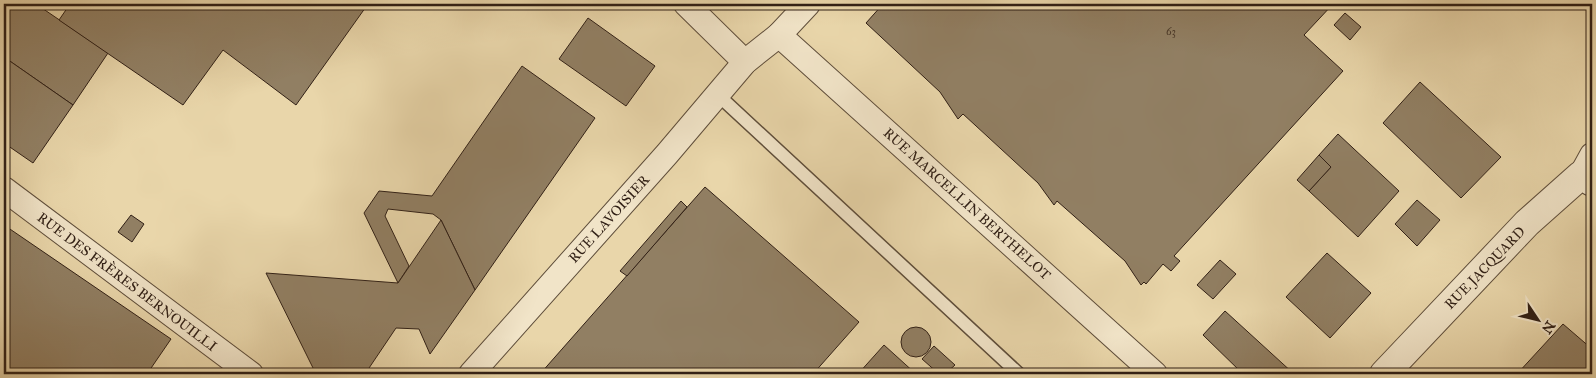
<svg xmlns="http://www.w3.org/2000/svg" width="1596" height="378" font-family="'IM FELL Great Primer',serif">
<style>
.building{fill:#917f63;stroke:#312016}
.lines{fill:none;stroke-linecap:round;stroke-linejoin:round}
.service-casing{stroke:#5f4e3b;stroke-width:15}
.minor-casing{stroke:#5f4e3b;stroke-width:26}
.tertiary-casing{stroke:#5f4e3b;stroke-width:30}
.service{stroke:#f1e4c8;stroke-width:12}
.minor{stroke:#f1e4c8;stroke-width:24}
.tertiary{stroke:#f1e4c8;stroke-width:28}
.labels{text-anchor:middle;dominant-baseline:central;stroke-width:5;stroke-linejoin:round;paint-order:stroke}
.number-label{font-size:11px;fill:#493829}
.street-label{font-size:14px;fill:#312016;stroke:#f1e4c8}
</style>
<rect width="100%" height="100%" fill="#e9d6aa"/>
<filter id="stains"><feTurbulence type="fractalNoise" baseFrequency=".004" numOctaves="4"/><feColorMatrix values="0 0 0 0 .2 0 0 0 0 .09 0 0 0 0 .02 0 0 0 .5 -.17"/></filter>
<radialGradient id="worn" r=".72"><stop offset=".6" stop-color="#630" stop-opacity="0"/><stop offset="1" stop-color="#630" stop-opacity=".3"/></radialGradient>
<g class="building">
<polygon points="4,4 36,4 108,53 73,105 4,57"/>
<polygon points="70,4 368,4 296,105 223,50 183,105 59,20"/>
<polygon points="883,4 1333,4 1304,35 1343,71 1174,256 1180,261 1171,271 1163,264 1146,284 1144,282 1141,285 1125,261 1057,201 1054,205 1038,183 963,114 958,119 940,92 866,23"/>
<polygon points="1345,13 1361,27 1350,40 1334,25"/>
<polygon points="588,18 655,66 626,106 559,59"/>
<polygon points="4,57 73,105 33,163 4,143"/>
<polygon points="522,66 595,118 475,290 441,220 433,214 388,209 385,216 409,266 398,283 364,213 379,191 432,196"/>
<polygon points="1420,82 1501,157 1461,198 1383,123"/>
<polygon points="1338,134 1399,191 1358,237 1309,191 1331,167 1319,155"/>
<polygon points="1319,155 1331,167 1309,191 1297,180"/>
<polygon points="705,187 859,322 813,374 540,374"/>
<polygon points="1417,200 1440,220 1417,246 1395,224"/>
<polygon points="681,201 687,207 627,276 620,271"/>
<polygon points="131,215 144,224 132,242 118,232"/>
<polygon points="441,220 475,290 430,354 419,329 396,328 365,374 316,374 266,273 398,283"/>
<polygon points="4,225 171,339 147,374 4,374"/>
<polygon points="1327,253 1371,293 1330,338 1286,297"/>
<polygon points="1220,260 1236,274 1213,299 1197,285"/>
<polygon points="1225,311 1294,374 1243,374 1203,335"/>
<polygon points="1563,324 1592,349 1592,374 1517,374"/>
<circle cx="916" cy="342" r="15"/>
<polygon points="884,345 916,374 858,374"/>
<polygon points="934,346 955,365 945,374 939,374 922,359"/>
</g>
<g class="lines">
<defs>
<polyline id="service" points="718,95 1019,374"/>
<g id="minor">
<polyline points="686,4 745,62"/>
<polyline points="779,35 1155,374"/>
<polyline points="1581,175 1592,155"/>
<polyline points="4,189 251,374"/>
<polyline points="471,374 667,154 745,62 779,35 808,4"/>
</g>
<polyline id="tertiary" points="1384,374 1527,223 1581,175 1592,182"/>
</defs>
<use href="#service" class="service-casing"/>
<use href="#minor" class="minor-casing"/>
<use href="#tertiary" class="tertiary-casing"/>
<use href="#service" class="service"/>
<use href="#minor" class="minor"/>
<use href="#tertiary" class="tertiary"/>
</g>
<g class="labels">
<g class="number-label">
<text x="1171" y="31">63</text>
</g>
<g class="street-label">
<text transform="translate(967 204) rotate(42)">RUE MARCELLIN BERTHELOT</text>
<text transform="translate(609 219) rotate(-48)">RUE LAVOISIER</text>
<text transform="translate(1485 268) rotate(-46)">RUE JACQUARD</text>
<text transform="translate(127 282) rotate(37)">RUE DES FRÈRES BERNOUILLI</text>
</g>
</g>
<rect width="1596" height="378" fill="none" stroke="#e9d6aa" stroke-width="20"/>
<rect x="5" y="5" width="1586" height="368" fill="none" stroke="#312016" stroke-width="2.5"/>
<rect x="10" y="10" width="1576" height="358" fill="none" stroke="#312016"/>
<g transform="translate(1538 320) rotate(125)" stroke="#f1e4c8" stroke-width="4" paint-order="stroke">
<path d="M0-4L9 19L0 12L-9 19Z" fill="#312016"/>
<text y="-8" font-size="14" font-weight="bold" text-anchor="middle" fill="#312016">N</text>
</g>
<rect width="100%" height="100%" filter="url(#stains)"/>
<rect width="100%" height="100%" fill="url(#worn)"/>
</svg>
